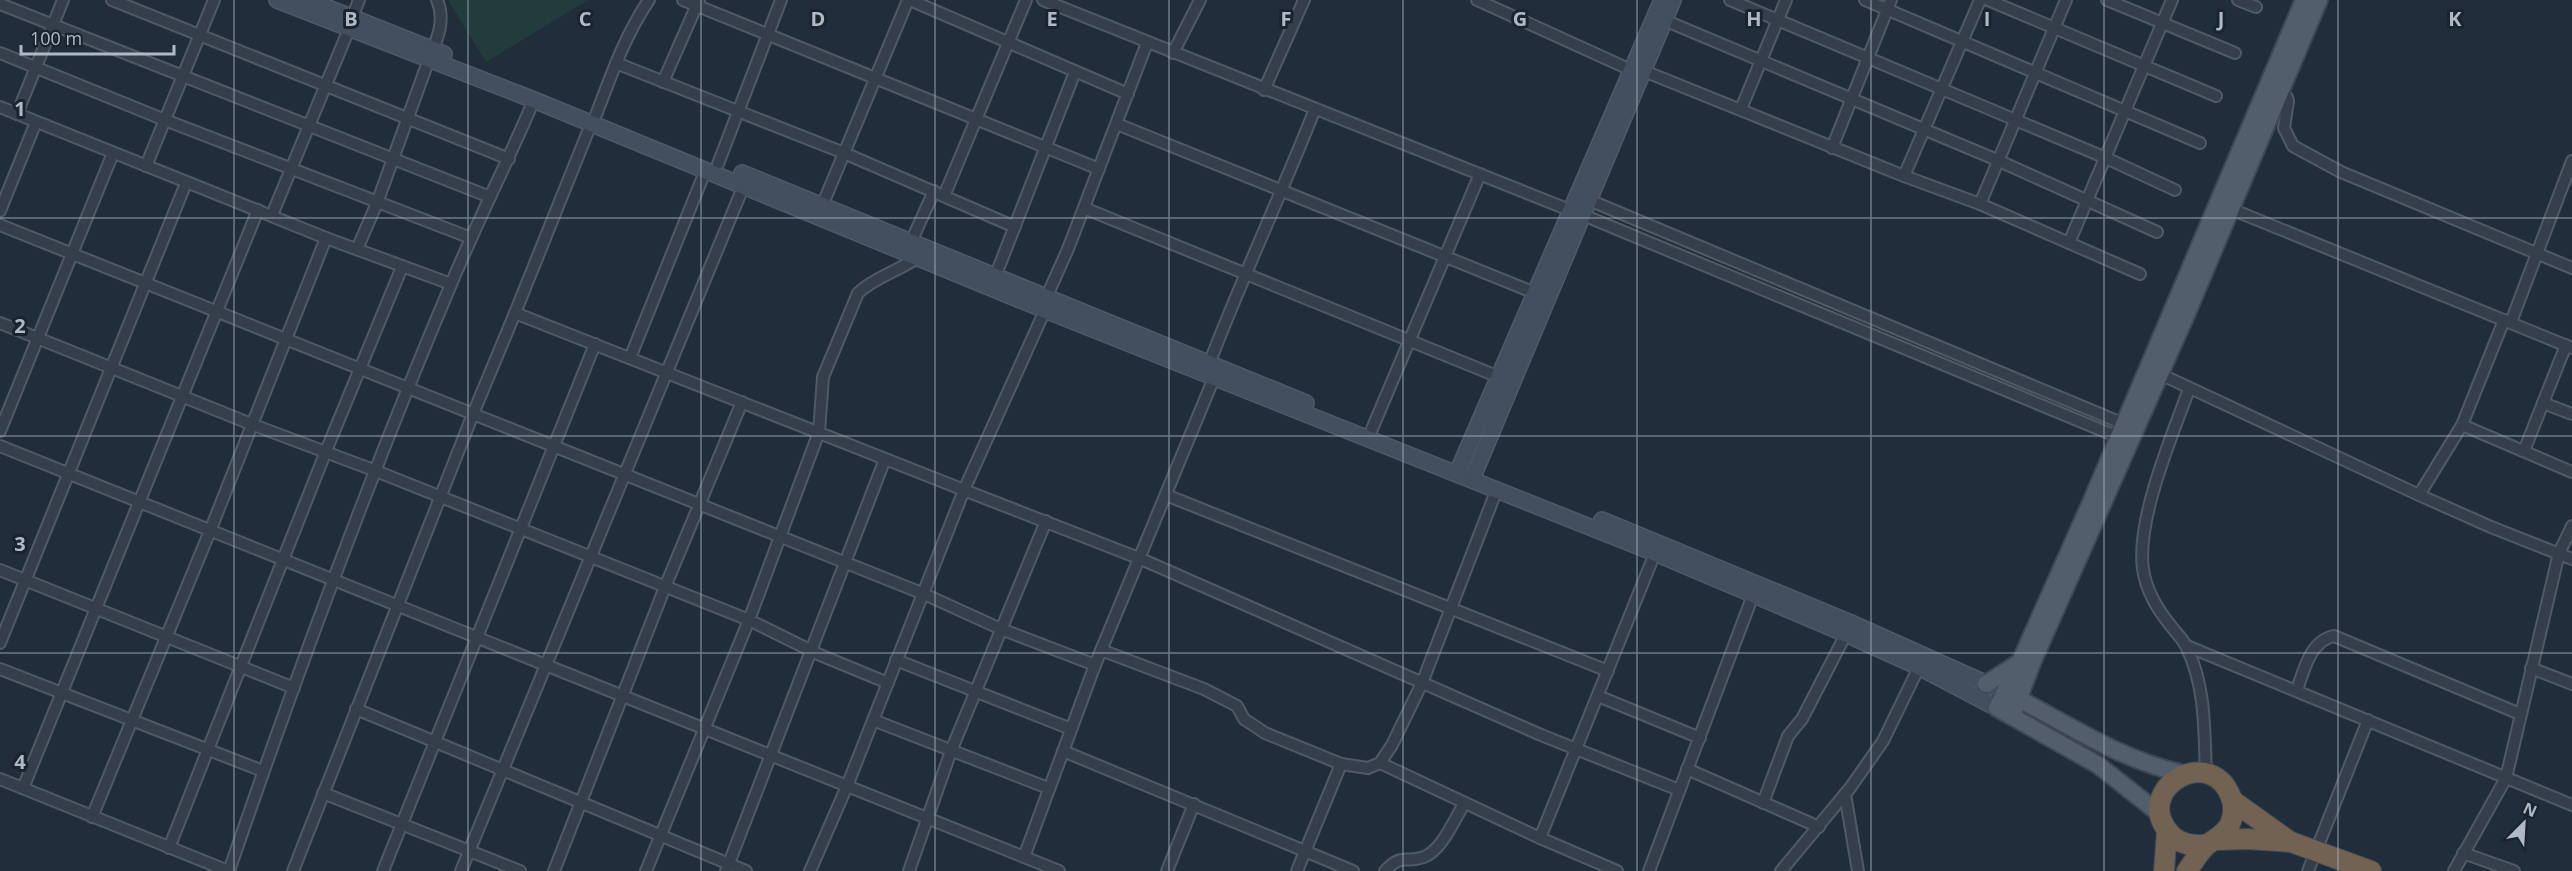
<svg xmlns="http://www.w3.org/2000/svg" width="2572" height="871" font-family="'Open Sans',sans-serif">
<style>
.green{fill:#223b3c}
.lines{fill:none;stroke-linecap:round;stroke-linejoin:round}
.street-casing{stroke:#4f5a65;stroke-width:14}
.secondary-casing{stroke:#4f5a65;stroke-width:18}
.primary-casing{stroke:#3e4854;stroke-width:20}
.highway-casing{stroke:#3f4a55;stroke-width:22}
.street{stroke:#343f4b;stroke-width:10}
.secondary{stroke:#424f5e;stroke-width:15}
.primary{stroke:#525e6b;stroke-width:16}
.highway{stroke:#716251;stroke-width:20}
.grid{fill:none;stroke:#afbac7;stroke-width:1.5;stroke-opacity:0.55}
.grid-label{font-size:20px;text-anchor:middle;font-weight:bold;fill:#afbac7;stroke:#1a242f;stroke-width:6;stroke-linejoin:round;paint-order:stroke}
</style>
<rect width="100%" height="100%" fill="#202e3b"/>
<polygon class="green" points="448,0 588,0 486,62"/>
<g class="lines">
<defs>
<g id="street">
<polyline points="112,0 509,159"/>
<polyline points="683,0 1099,169"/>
<polyline points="910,0 1128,94"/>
<polyline points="1043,0 1572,211"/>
<polyline points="1477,0 1631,70"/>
<polyline points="1730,0 2106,158 2175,190"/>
<polyline points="1865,0 2200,143"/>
<polyline points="1988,0 2216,96"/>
<polyline points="2107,0 2235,53"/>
<polyline points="2238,0 2256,7"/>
<polyline points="0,4 490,197"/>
<polyline points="352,18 359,0"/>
<polyline points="1664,20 1997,160 2157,232"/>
<polyline points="0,53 165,120 471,238"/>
<polyline points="1173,53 1200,0"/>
<polyline points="616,63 844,153 1015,227"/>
<polyline points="1644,71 1904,176 1980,0"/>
<polyline points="663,82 699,0"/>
<polyline points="1264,90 1304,0"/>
<polyline points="2276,92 2287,97 2288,101 2284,128 2293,146 2341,172 2572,268"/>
<polyline points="0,107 326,238 451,284"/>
<polyline points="1741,109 1786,0"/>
<polyline points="17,114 63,0"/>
<path d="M 596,115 C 611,76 625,35 649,0"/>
<polyline points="591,124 515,313 964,490 847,786 810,871"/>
<polyline points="1117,124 1540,295"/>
<polyline points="1832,148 1891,0"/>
<polyline points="718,164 781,0"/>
<polyline points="146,166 214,0"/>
<polyline points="1904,176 1980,204 2140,274"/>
<polyline points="944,196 1026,0"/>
<polyline points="1589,200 2124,424"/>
<polyline points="1980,204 2066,0"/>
<polyline points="822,206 908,0"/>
<polyline points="1084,208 1499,377"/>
<polyline points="2231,209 2572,348"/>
<polyline points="0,211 36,122"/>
<polyline points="272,215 349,29"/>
<polyline points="1583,215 2118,437"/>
<polyline points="0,225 924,594 1001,629 1095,665"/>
<polyline points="911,242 934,191"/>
<polyline points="2069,243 2172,0"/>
<path d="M 357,249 L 377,203 L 429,59 C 437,40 446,20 437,0"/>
<polyline points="995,277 1075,72"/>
<polyline points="1046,298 1068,249 1147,43"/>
<polyline points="1045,310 964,490 1141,559 1541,735 1679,790"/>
<polyline points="2511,322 2572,161"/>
<polyline points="0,323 251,424 376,471 749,620 820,655 888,683"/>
<polyline points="630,358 706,169"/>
<path d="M 1209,364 C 1242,278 1281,195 1315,109"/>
<polyline points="2160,374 2419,495 2491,527 2572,559"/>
<path d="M 2189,389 C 2172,436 2136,520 2143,569 C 2146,591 2157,609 2171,626 C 2176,633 2184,640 2187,648 C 2206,688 2204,730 2206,773"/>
<polyline points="2543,403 2572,414"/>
<polyline points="2462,425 2572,472"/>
<polyline points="1372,429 1480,174"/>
<polyline points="0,431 113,153"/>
<polyline points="0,446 1059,871"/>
<polyline points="2524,451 2566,345"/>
<polyline points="1166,495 1608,671"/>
<polyline points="2419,495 2462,425 2504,320"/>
<polyline points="0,570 294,688"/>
<polyline points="0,643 186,183"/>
<polyline points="2187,646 2572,805"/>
<polyline points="1101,650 1204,689 1237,706 1244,719 1265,733 1341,764 1368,768 1380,763 1392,745 1422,683 1497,489"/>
<polyline points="896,660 1071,729"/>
<polyline points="2531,668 2572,684"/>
<polyline points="0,669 263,771"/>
<path d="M 2297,690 C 2304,670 2310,641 2334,636 L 2520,714"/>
<polyline points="1598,696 1700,738"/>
<polyline points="356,709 746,871"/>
<polyline points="873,720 1048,788"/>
<polyline points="1063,751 1353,871"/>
<polyline points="1380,763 1540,838 1617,871"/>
<polyline points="1687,769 1819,827"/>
<polyline points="0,779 228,871"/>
<polyline points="23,788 258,210"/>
<polyline points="323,793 520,871"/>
<polyline points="1845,794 1858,871"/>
<polyline points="1763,803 1788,736 1802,719 1846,634"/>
<polyline points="92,817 210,531 326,238"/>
<polyline points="1540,838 1655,553"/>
<polyline points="169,848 326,451 402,267"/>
<polyline points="2463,853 2514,871"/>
<polyline points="1024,857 1095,665 1216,373"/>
<path d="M 229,871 C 297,673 370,475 452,282 C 478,220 508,161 534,100"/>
<polyline points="293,871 473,414 515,313"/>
<polyline points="383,871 595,344"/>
<polyline points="461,871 744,185"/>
<polyline points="554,871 665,587 742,402"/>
<path d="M 646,871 L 749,620 L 819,432 L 823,377 L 858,293 C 875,277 899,271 918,257"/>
<polyline points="726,871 885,459"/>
<polyline points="909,871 951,751 1046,521"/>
<polyline points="1167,871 1194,804"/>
<polyline points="1297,871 1341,764"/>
<path d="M 1385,871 C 1403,852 1405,864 1424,857 C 1442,850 1454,820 1464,804"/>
<polyline points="1649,871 1753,595"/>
<polyline points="1781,871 1850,788 1883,741 1919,667"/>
<polyline points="2308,871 2368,720"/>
<polyline points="2454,871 2506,778 2559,553 2572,526"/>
</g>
<g id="secondary">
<polyline points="277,0 534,100 1045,310 1655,553 1846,634 1919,667 1997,708"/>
<polyline points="308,0 444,54"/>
<polyline points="742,173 1306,403"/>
<polyline points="1457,473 1662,0"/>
<polyline points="1472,479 1673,0"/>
<polyline points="1602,520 1851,623 2005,692"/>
</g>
<g id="primary">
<polyline points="1986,684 2017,664"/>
<path d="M 2009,694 C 2067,723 2121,761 2185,774"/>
<polyline points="2012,716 2032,663 2187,313 2319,0"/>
<polyline points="2160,814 2098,765 1997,708 2020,662 2092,500 2304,0"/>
</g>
<g id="highway">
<polyline points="2233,801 2289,841"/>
<polyline points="2216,840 2248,839 2291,842 2371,871"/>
<polyline points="2164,871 2167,831"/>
<path d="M 2187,871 C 2193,863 2199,852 2207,845 C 2215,838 2225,835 2230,824 C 2234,816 2234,805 2231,797 C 2211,744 2135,787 2167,830 C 2177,844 2192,847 2208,844"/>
</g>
</defs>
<use href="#street" class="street-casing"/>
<use href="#secondary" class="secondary-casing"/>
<use href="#primary" class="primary-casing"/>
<use href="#highway" class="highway-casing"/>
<use href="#street" class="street"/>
<use href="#secondary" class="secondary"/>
<use href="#primary" class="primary"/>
<use href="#highway" class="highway"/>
</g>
<path class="grid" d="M 234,0 L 234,871M 468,0 L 468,871M 701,0 L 701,871M 935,0 L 935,871M 1169,0 L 1169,871M 1403,0 L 1403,871M 1637,0 L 1637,871M 1871,0 L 1871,871M 2104,0 L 2104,871M 2338,0 L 2338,871M 0,218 L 2572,218M 0,436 L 2572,436M 0,653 L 2572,653"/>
<g class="grid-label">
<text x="351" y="26">B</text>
<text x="585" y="26">C</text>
<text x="818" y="26">D</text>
<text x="1052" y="26">E</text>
<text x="1286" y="26">F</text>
<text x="1520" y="26">G</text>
<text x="1754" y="26">H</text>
<text x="1987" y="26">I</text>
<text x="2221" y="26">J</text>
<text x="2455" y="26">K</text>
<text x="20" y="116">1</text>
<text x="20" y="333">2</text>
<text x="20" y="551">3</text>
<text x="20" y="769">4</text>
</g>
<g transform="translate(2524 823) rotate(24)" stroke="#1a242f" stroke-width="4.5" paint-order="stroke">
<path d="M0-4.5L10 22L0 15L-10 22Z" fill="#afbac7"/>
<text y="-9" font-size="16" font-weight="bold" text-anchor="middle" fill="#afbac7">N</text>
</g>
<path d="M21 45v9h153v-9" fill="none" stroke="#afbac7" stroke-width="3"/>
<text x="30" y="45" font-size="18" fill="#afbac7" stroke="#1a242f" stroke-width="4.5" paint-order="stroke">100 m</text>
</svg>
